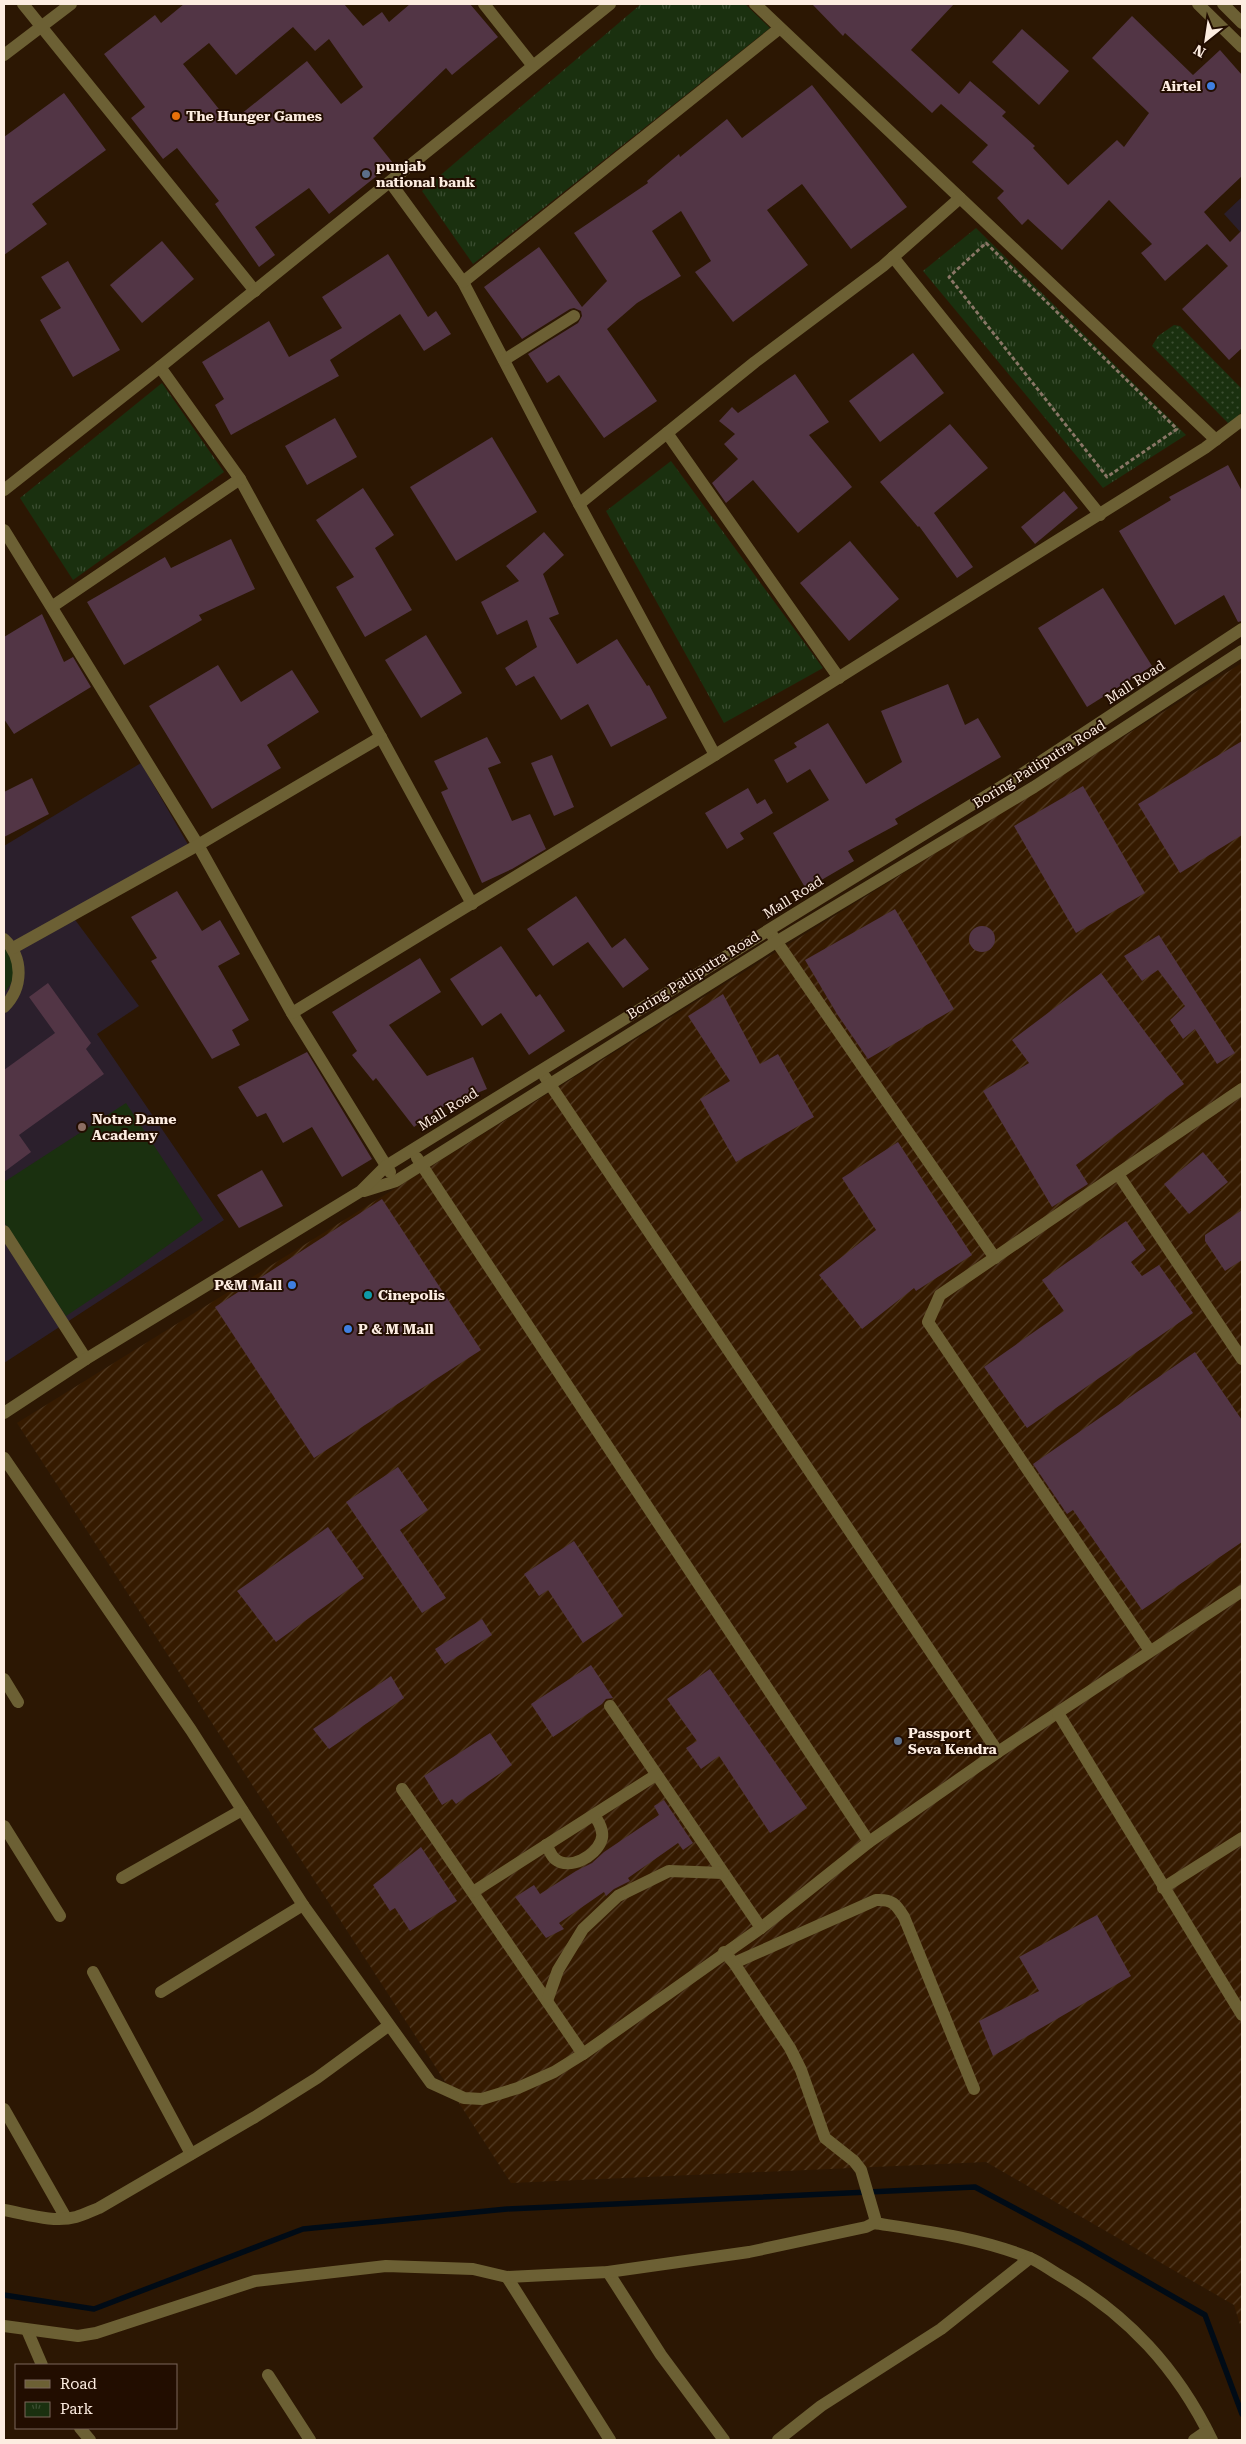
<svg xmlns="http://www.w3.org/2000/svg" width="1246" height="2444" font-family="'Roboto Serif',serif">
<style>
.industrial{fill:url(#industrial-furrows)}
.education{fill:#2b1f2c}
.grass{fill:#1a300f}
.park{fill:url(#park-tufts)}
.garden{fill:url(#garden-dots)}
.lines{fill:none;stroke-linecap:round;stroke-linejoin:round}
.stream{stroke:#000b16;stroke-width:5.5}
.building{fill:#523545;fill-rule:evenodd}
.path{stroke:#897666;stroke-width:3;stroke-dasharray:4 2.5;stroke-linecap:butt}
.minor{stroke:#6c6034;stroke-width:12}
.shop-dot{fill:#3f7fe0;stroke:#220d00;stroke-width:2}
.food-dot{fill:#e8710a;stroke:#220d00;stroke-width:2}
.service-dot{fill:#5c6f8a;stroke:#220d00;stroke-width:2}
.education-dot{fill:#8d6e63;stroke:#220d00;stroke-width:2}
.culture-dot{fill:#0f9aa8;stroke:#220d00;stroke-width:2}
.labels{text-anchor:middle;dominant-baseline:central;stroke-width:4;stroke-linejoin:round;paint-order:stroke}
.poi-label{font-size:14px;font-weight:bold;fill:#fdede1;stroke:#220d00;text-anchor:start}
.street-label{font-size:14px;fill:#fdede1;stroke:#220d00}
</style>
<defs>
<pattern id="industrial-furrows" width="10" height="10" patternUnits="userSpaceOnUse" patternTransform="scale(1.25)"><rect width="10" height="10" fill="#351a00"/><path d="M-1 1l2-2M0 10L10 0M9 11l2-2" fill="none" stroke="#533c25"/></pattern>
<pattern id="park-tufts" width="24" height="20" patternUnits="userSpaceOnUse" patternTransform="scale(1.25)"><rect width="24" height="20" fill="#1a300f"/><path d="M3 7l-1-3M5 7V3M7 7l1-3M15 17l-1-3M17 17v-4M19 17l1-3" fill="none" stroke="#3c4e32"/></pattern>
<pattern id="garden-dots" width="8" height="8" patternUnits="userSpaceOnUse" patternTransform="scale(1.25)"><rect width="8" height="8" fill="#1a300f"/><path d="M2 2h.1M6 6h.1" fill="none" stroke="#3c4e32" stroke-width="1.8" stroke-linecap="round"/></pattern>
</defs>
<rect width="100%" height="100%" fill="#2c1703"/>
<polygon class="industrial" points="1242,663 1242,2331 1234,2305 986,2162 511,2183 17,1423"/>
<g class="education">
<polygon points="1242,197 1242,234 1224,214"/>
<polygon points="141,763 190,848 73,917 139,1006 97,1034 224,1220 4,1363 4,846"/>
</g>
<g class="grass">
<path d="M 4,945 C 14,958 19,980 4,992 Z"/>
<polygon points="126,1103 203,1220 117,1282 66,1316 4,1222 4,1182"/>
</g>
<g class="park">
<polygon points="641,4 745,4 770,28 473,264 422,191"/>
<polygon points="976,228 1186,435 1103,488 923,271"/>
<polygon points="162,383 224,472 73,580 20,498"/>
<polygon points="671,461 823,668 724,723 606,511"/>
</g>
<polygon class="garden" points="1174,325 1180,326 1242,389 1242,412 1229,424 1152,346 1158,336"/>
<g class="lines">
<polyline class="stream" points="4,2295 94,2309 303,2229 507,2209 975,2187 1082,2244 1205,2315 1242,2414"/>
</g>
<g class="building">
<path d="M 184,4 L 344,4 L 363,26 L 382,12 L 389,22 L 410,4 L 470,4 L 498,37 L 452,75 L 446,68 L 373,138 L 393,163 L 329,214 L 309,188 L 255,227 L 275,255 L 259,267 L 215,204 L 219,201 L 177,148 L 163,159 L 131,118 L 145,107 L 104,54 L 155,15 L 161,23 ZM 293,27 L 315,51 L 329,39 L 363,87 L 341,104 L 307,61 L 230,123 L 183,64 L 209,43 L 236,75 Z"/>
<polygon points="812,4 954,4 911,50 959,94 970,81 1006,112 1002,116 1035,146 1033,148 1068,185 1117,140 1124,147 1149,113 1092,58 1132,16 1193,75 1220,50 1242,75 1242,176 1204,212 1230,242 1242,230 1242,348 1229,360 1182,309 1228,266 1207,244 1165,281 1141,253 1152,244 1109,200 1062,250 1028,219 1022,225 997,198 1004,191 972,162 988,145 941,104 932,113 845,33 843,36"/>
<polygon points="1022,29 1069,71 1039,105 992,62"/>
<polygon points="812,85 907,207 851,249 802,184 767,210 808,265 733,322 695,272 711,261 681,211 652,231 681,276 637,303 607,329 657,401 604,438 559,375 547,383 528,354 578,323 582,316 581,311 574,308 570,309 522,339 484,287 539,247 582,307 607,281 574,233 648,183 647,181 679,154 680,157 727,119 742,138"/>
<polygon points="64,93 106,150 32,204 47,224 4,255 4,137"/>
<polygon points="162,241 194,279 142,323 110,285"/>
<polygon points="388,254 428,317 436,311 451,334 424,351 400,314 330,360 339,376 231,435 215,405 224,399 202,362 269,321 289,357 342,328 322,297"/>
<polygon points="68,261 120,350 73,377 40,320 61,308 41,277"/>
<polygon points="913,353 944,393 880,442 849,401"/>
<polygon points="795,374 829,422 809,435 852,487 798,533 753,480 726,503 712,483 738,459 724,444 735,434 719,421 732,407 738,413"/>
<polygon points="335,418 357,457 307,485 285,446"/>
<polygon points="950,424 988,468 934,513 973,567 957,578 919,526 918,527 880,482"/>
<polygon points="492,437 537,512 456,561 410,487"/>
<polygon points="1228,465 1242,491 1242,621 1238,622 1224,595 1175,625 1119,531 1171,500 1169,497"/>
<polygon points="363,488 394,535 375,548 412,610 365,637 336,587 354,577 316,520"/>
<polygon points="1064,491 1078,508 1035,544 1021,527"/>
<polygon points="544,532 564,555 543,574 559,614 549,618 577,664 617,639 647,686 649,685 667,718 611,747 588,704 561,720 534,676 516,686 505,668 537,647 527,620 497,635 481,602 519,581 506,566"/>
<polygon points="231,539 255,589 199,615 202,620 124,665 87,602 165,557 171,568"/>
<polygon points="850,541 899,599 849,641 800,583"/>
<polygon points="1103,588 1152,666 1087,707 1038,628"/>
<polygon points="42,614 64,662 73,657 91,687 14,734 4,719 4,637"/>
<polygon points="426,635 462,693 421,718 385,660"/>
<polygon points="218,665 241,702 292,670 319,712 267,745 281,768 212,809 149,706"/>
<polygon points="948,684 965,725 978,718 1001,757 895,819 898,824 848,851 854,861 806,889 773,833 829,800 810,769 787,783 774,760 797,747 794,743 828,723 866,784 902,762 881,711"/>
<polygon points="487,737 501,763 488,768 512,821 530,814 546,849 512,869 482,883 441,792 448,789 434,761"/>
<polygon points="1242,741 1242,835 1180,873 1138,804"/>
<polygon points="552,755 574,807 554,816 531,763"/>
<polygon points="32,778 49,814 4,837 4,792"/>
<polygon points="1083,786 1145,893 1076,933 1014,826"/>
<polygon points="748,788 757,804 765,799 773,813 740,833 744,839 727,849 705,813"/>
<polygon points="177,891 202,931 220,920 240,954 218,966 249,1020 232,1030 240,1045 212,1059 151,961 157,958 131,917"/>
<polygon points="576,896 612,948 625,938 649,969 623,988 588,942 553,966 527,929"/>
<polygon points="895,909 954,1009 868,1059 837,1014 805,960"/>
<circle cx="982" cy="939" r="13"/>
<polygon points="1159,935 1235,1053 1217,1064 1195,1029 1183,1039 1170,1020 1185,1006 1158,970 1142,981 1124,956"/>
<polygon points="501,946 536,997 540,994 565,1031 529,1055 501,1013 482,1026 450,979"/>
<polygon points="420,958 441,992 389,1025 427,1076 473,1057 487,1089 438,1109 414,1127 376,1078 373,1081 352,1055 357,1051 332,1012"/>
<polygon points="1101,973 1184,1084 1076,1165 1088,1184 1052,1207 983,1091 1029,1063 1012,1040"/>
<polygon points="48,983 91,1043 86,1049 104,1074 19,1135 31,1152 4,1172 4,1070 55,1033 29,997"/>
<polygon points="723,994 760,1064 778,1054 814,1117 736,1162 700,1099 730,1081 688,1016"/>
<polygon points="307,1052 372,1159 342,1177 312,1127 283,1143 266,1113 257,1117 238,1087"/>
<polygon points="898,1142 972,1255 916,1291 914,1288 862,1329 819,1275 876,1230 842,1178"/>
<polygon points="1203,1152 1228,1182 1189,1214 1164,1184"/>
<polygon points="262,1170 283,1206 239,1228 217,1195"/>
<polygon points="382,1199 481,1350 314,1458 215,1307"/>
<polygon points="1242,1210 1242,1260 1225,1271 1205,1241 1205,1235"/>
<polygon points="1126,1221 1146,1250 1131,1262 1142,1276 1159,1265 1193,1313 1027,1428 984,1367 1064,1311 1042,1280"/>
<polygon points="1195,1352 1242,1420 1242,1542 1142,1610 1073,1510 1067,1514 1033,1464"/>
<polygon points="398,1467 428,1510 400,1530 446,1598 422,1613 346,1502"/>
<polygon points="328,1527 364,1578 276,1642 237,1591"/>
<polygon points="574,1541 623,1616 583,1643 548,1590 539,1596 524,1574"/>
<polygon points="482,1619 492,1635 445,1664 435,1649"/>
<polygon points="591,1665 613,1698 606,1699 602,1704 553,1737 531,1704"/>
<polygon points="710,1669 807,1808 770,1833 719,1756 701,1769 686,1748 697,1741 667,1699"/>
<polygon points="391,1676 404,1698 329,1749 313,1729"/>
<polygon points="490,1733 512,1765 456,1804 452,1799 442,1805 424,1776"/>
<polygon points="664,1800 693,1843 683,1850 678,1843 628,1878 630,1881 614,1889 606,1896 604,1892 559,1923 564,1929 546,1938 515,1897 534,1885 540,1894 576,1871 592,1863 604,1852 659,1815 654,1806"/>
<polygon points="421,1847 457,1901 410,1931 395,1908 390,1911 373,1885"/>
<polygon points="1097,1915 1131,1976 993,2056 979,2021 1039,1991 1019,1957"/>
</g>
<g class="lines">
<polygon class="path" points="986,243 1177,429 1107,477 949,277"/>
<g class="minor">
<polyline points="23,4 255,291"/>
<polyline points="484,4 533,66"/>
<polyline points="755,4 1216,440"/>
<polyline points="1198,4 1242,47"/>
<polyline points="1223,4 1242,23"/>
<polyline points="4,55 71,4"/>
<polyline points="390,182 463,282 579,504 715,755"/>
<polyline points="893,257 1100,515"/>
<polyline points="463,282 780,28"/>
<polyline points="504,360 574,316"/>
<polyline points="160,367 240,479 472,904"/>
<polyline points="667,433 839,678"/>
<polyline points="4,490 160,367 610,4"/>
<polyline points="579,504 755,362 883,266 960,198"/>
<polyline points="4,530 198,845 292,1013 390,1172"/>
<polyline points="53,606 240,479"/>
<polyline points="772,935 995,1258"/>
<path d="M 4,939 C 24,958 23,988 4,1007"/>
<polyline points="13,948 198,845 381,737"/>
<polyline points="292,1013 715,755 1205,448 1242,420"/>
<polyline points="545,1077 998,1752"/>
<polyline points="417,1158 869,1842"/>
<polyline points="1118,1174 1242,1359"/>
<polyline points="364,1191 396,1181 776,942 1034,787 1242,651"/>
<polyline points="4,1231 86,1359"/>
<polyline points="4,1413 86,1359 361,1191 386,1166 1025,772 1242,629"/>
<polyline points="4,1458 191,1730 303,1905 431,2083 464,2098 482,2099 518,2088 554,2072 583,2054 761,1928 869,1842 998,1752 1242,1591"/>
<polyline points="1150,1651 928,1322 940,1295 1242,1089"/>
<polyline points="4,1679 18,1702"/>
<polyline points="610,1706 761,1928"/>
<polyline points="1058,1713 1242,2015"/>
<polyline points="402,1789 583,2054"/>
<polyline points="4,1826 60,1916"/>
<path d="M 546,1845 C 549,1849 551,1856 555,1859 C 570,1871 595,1856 601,1841 C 605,1832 599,1822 594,1815"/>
<polyline points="122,1878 242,1810"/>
<polyline points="1163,1888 1242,1838"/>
<polyline points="473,1892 656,1775"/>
<path d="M 734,1963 L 876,1900 C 892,1899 896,1904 904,1917 L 974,2089"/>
<polyline points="93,1972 191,2154"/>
<polyline points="161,1992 303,1905"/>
<polyline points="547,2001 558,1970 583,1929 618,1896 669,1871 723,1873"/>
<polyline points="4,2109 66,2218"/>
<path d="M 4,2210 C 27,2214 53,2223 76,2217 C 84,2215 91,2211 99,2208 L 255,2117 L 317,2078 L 388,2026"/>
<path d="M 874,2223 C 926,2231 980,2238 1030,2258 C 1040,2262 1050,2270 1059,2275 C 1128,2315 1177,2368 1212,2440"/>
<polyline points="608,2272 661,2355 724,2440"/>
<polyline points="507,2277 610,2440"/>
<polyline points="4,2326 78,2336 96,2333 255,2281 386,2266 473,2269 507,2277 608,2272 749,2252 866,2227 874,2223 875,2218 861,2170 854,2161 825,2138 801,2070 790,2048 734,1963 724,1952"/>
<polyline points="27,2330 42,2365"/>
<polyline points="268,2375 310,2440"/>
<polyline points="80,2428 90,2440"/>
<polyline points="778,2440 821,2406 941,2329 1030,2258"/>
<polyline points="1194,2440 1207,2431"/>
</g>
</g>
<g class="shop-dot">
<circle cx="1211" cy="86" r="5"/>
<circle cx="292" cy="1285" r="5"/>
<circle cx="348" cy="1329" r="5"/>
</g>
<circle class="food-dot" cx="176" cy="116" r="5"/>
<g class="service-dot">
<circle cx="366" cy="174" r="5"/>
<circle cx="898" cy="1741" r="5"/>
</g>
<circle class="education-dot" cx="82" cy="1127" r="5"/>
<circle class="culture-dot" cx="368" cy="1295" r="5"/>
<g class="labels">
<g class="poi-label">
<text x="1201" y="86" text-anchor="end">Airtel</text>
<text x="186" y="116">The Hunger Games</text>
<text x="376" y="166">punjab<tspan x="376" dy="16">national bank</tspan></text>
<text x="92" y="1119">Notre Dame<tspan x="92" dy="16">Academy</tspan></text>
<text x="282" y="1285" text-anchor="end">P&amp;M Mall</text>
<text x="378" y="1295">Cinepolis</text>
<text x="358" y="1329">P &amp; M Mall</text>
<text x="908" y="1733">Passport<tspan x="908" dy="16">Seva Kendra</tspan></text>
</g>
<g class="street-label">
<text transform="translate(1135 682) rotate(-33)">Mall Road</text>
<text transform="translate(1039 764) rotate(-32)">Boring Patliputra Road</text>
<text transform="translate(793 897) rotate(-32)">Mall Road</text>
<text transform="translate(693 975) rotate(-32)">Boring Patliputra Road</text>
<text transform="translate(448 1109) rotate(-32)">Mall Road</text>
</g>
</g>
<rect width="1246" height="2444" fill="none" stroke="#fdede1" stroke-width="10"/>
<rect x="15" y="2364" width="162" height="65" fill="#220d00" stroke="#7a675a"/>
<rect x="25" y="2380" width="25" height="8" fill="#6c6034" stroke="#7a675a"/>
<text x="60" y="2389" font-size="15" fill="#fdede1">Road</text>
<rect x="25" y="2402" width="25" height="15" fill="url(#park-tufts)" stroke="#7a675a"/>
<text x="60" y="2414" font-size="15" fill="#fdede1">Park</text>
<g transform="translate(1206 40) rotate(210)" stroke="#220d00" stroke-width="4" paint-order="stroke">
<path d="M0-4L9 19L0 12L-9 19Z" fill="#fdede1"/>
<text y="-8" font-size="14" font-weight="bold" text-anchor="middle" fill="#fdede1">N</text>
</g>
</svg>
